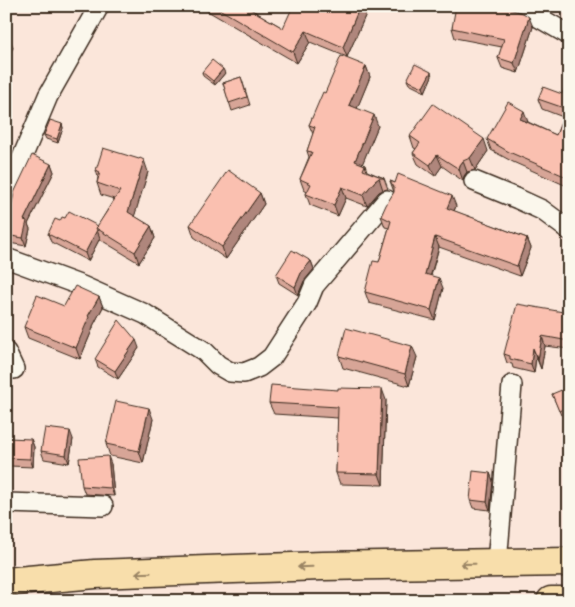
<svg xmlns="http://www.w3.org/2000/svg" width="575" height="607" font-family="'Balsamiq Sans',sans-serif">
<style>
.lines{fill:none;stroke-linecap:round;stroke-linejoin:round}
.minor-casing{stroke:#3b2a1e;stroke-width:22}
.highway-casing{stroke:#3b2a1e;stroke-width:31}
.minor{stroke:#fbf7ec;stroke-width:19}
.highway{stroke:#f8deab;stroke-width:28}
.wall{fill:#d7a597;stroke:#3b2a1e}
.shaded-wall{fill:#af867b;stroke:#3b2a1e}
.building{fill:#fac0b0;stroke:#3b2a1e}
.oneway{stroke:#9a8464}
</style>
<rect width="100%" height="100%" fill="#fbe6da"/>
<filter id="ink" filterUnits="userSpaceOnUse"><feTurbulence type="fractalNoise" baseFrequency=".02" numOctaves="2"/><feDisplacementMap in="SourceGraphic" scale="10" xChannelSelector="R" yChannelSelector="G"/><feConvolveMatrix kernelMatrix="1 2 1 2 8 2 1 2 1" color-interpolation-filters="sRGB"/></filter>
<g filter="url(#ink)">
<g class="lines">
<defs>
<g id="minor">
<polyline points="519,6 569,35"/>
<polyline points="474,181 518,199 542,210 569,230"/>
<polyline points="6,190 13,179 48,96 99,6"/>
<polyline points="6,258 82,286 145,314 204,351 218,365 230,372 244,373 259,367 272,357 307,303 314,286 387,200"/>
<polyline points="6,352 14,369"/>
<polyline points="6,503 103,506"/>
<polyline points="497,563 512,385"/>
</g>
<g id="highway">
<polyline points="6,582 95,574 322,566 569,562"/>
<polyline points="551,601 569,601"/>
</g>
</defs>
<use href="#minor" class="minor-casing"/>
<use href="#highway" class="highway-casing"/>
<use href="#minor" class="minor"/>
<use href="#highway" class="highway"/>
</g>
<g class="wall">
<polygon points="199,6 245,6 283,28 340,11 342,6 374,6 373,9 369,7 347,57 310,42 297,63"/>
<polygon points="510,6 511,10 533,27 518,73 502,68 498,58 502,47 455,38 452,28"/>
<polygon points="366,66 370,77 357,108 378,126 362,164 365,165 367,171 384,178 388,189 383,190 379,192 367,206 346,198 338,216 310,205 306,194 307,192 304,190 300,179 309,157 307,151 313,134 309,125 325,93"/>
<polygon points="202,72 225,73 215,85 203,76"/>
<polygon points="432,76 425,92 409,84 407,80"/>
<polygon points="241,77 250,105 232,111 223,83"/>
<polygon points="569,78 569,187 513,162 491,150 487,139 528,122 556,135 563,117 542,109 538,99 562,94"/>
<polygon points="62,124 63,128 58,143 46,139 44,135"/>
<polygon points="410,136 488,151 475,170 467,172 464,176 463,181 442,166 435,176 418,164 413,153 416,149 414,148"/>
<polygon points="51,164 54,172 28,224 30,229 26,246 9,243 6,236 6,232"/>
<polygon points="96,170 148,172 134,216 151,226 155,238 139,263 101,240 100,238 88,261 51,242 48,234 60,221 65,218 98,226 114,199 101,195 97,183 98,177"/>
<polygon points="390,181 456,206 454,211 527,238 531,248 520,276 439,247 431,276 443,288 435,320 369,303 365,292 379,262 389,228 385,227 381,216 394,192"/>
<polygon points="260,193 264,204 226,259 194,237 190,225"/>
<polygon points="311,261 314,269 304,281 298,295 279,283 276,275"/>
<polygon points="99,297 103,307 93,326 93,328 80,359 28,338 24,327 64,306"/>
<polygon points="569,313 569,349 545,346 541,369 536,357 534,373 513,368 512,364 507,363 504,354"/>
<polygon points="139,348 118,379 98,367 95,359"/>
<polygon points="339,356 417,357 409,386 343,368"/>
<polygon points="552,394 569,400 569,411 561,415"/>
<polygon points="386,400 383,485 340,484 336,473 338,418 274,414 269,403"/>
<polygon points="153,419 143,463 110,456 106,444"/>
<polygon points="31,439 34,447 33,467 10,466 7,458"/>
<polygon points="73,439 69,463 44,459 41,451"/>
<polygon points="111,464 114,496 85,494 82,486"/>
<polygon points="490,473 493,481 490,510 473,508 470,500"/>
</g>
<g class="shaded-wall">
<polygon points="360,6 368,6 369,7 347,57 343,47"/>
<polygon points="529,17 533,27 518,73 514,63"/>
<polygon points="306,31 310,42 297,63 293,52"/>
<polygon points="9,35 13,48 6,59 6,39"/>
<polygon points="366,66 370,77 354,116 349,105"/>
<polygon points="223,69 225,73 215,85 213,81"/>
<polygon points="431,72 432,76 425,92 423,87"/>
<polygon points="524,111 528,122 520,119"/>
<polygon points="374,115 378,126 359,172 355,161"/>
<polygon points="62,124 63,128 58,143 57,139"/>
<polygon points="484,139 488,151 475,170 470,158"/>
<polygon points="437,155 442,166 435,176 430,165"/>
<polygon points="144,160 148,172 132,224 128,212"/>
<polygon points="463,161 467,172 464,176 463,181 459,169 460,165"/>
<polygon points="51,164 54,172 28,224 30,229 26,246 23,238 24,220"/>
<polygon points="379,178 383,190 379,192 367,206 363,195 375,181"/>
<polygon points="342,187 346,198 338,216 334,205"/>
<polygon points="260,193 264,204 226,259 222,247"/>
<polygon points="452,196 456,206 451,218 447,208"/>
<polygon points="151,226 155,238 139,263 135,252"/>
<polygon points="97,230 100,238 88,261 85,253"/>
<polygon points="435,237 439,247 428,284 425,274"/>
<polygon points="527,238 531,248 520,276 517,266"/>
<polygon points="311,261 314,269 304,281 298,295 295,287 301,273"/>
<polygon points="439,278 443,288 435,320 431,310"/>
<polygon points="99,297 103,307 93,326 93,328 80,359 76,348 88,316"/>
<polygon points="542,336 545,346 541,369 538,360"/>
<polygon points="136,340 139,348 118,379 115,371"/>
<polygon points="412,346 417,357 409,386 405,374"/>
<polygon points="533,348 536,357 534,373 531,364"/>
<polygon points="382,389 386,400 383,485 379,474"/>
<polygon points="149,408 153,419 143,463 139,451"/>
<polygon points="70,431 73,439 69,463 66,455"/>
<polygon points="31,439 34,447 33,467 30,459"/>
<polygon points="108,456 111,464 114,496 111,488"/>
<polygon points="490,473 493,481 490,510 487,502"/>
</g>
<g class="building">
<polygon points="214,6 245,6 283,28 293,6 330,6 340,11 342,6 360,6 343,47 306,31 293,52"/>
<polygon points="456,6 509,6 509,9 523,13 529,17 514,63 498,58 504,39 452,28"/>
<polygon points="341,56 366,66 349,105 374,115 355,161 365,165 363,170 384,178 379,178 375,181 363,195 342,187 334,205 306,194 311,184 300,179 312,152 307,151 315,127 309,125 323,92 325,93"/>
<polygon points="212,60 223,69 213,81 202,72"/>
<polygon points="415,64 431,72 423,87 407,80"/>
<polygon points="241,77 247,97 229,103 223,83"/>
<polygon points="569,78 569,178 509,152 487,139 508,102 524,111 520,119 556,135 567,109 538,99 543,87 562,94"/>
<polygon points="433,104 484,139 470,158 463,161 460,165 459,169 437,155 430,165 413,153 420,143 410,136"/>
<polygon points="50,120 62,124 57,139 44,135"/>
<polygon points="103,148 139,159 140,158 144,160 128,212 151,226 135,252 96,228 120,191 97,183 100,172 96,170"/>
<polygon points="32,155 51,164 24,220 27,221 23,238 6,235 14,193"/>
<polygon points="228,170 260,193 222,247 190,225"/>
<polygon points="398,174 452,196 447,208 527,238 517,266 435,237 425,274 439,278 431,310 365,292 373,261 379,262 391,221 381,216 386,205 394,192 394,187 390,181 395,183"/>
<polygon points="69,211 98,226 96,228 97,230 85,253 48,234 55,219 60,221 62,217 65,218"/>
<polygon points="292,250 311,261 301,273 295,287 276,275"/>
<polygon points="75,286 99,297 88,316 89,317 76,348 24,327 37,295 64,306"/>
<polygon points="517,304 569,313 569,341 542,336 538,360 533,348 531,364 510,359 510,356 504,354"/>
<polygon points="119,320 136,340 115,371 95,359"/>
<polygon points="346,328 412,346 405,374 339,356"/>
<polygon points="271,385 338,390 338,388 382,389 379,474 336,473 338,407 269,403"/>
<polygon points="564,389 569,400 569,406 559,411 552,394"/>
<polygon points="116,401 149,408 139,451 106,444"/>
<polygon points="45,428 70,431 66,455 41,451"/>
<polygon points="8,438 31,439 30,459 7,458"/>
<polygon points="108,456 111,488 82,486 79,458"/>
<polygon points="473,471 490,473 487,502 470,500"/>
</g>
<defs><path id="oneway-shaft" d="M-6 0H5M1.5-3L5.5 0L1.5 3" fill="none" stroke-width="1.6" stroke-linecap="round" stroke-linejoin="round" transform="scale(1.25)"/></defs>
<g class="oneway">
<use href="#oneway-shaft" transform="translate(468 564) rotate(179)"/>
<use href="#oneway-shaft" transform="translate(305 567) rotate(178)"/>
<use href="#oneway-shaft" transform="translate(143 573) rotate(178)"/>
</g>
</g>
<rect width="575" height="607" fill="none" stroke="#fbf7ec" stroke-width="25"/>
<rect x="12" y="12" width="550" height="582" fill="none" stroke="#3b2a1e" stroke-width="2" filter="url(#ink)"/>
</svg>
